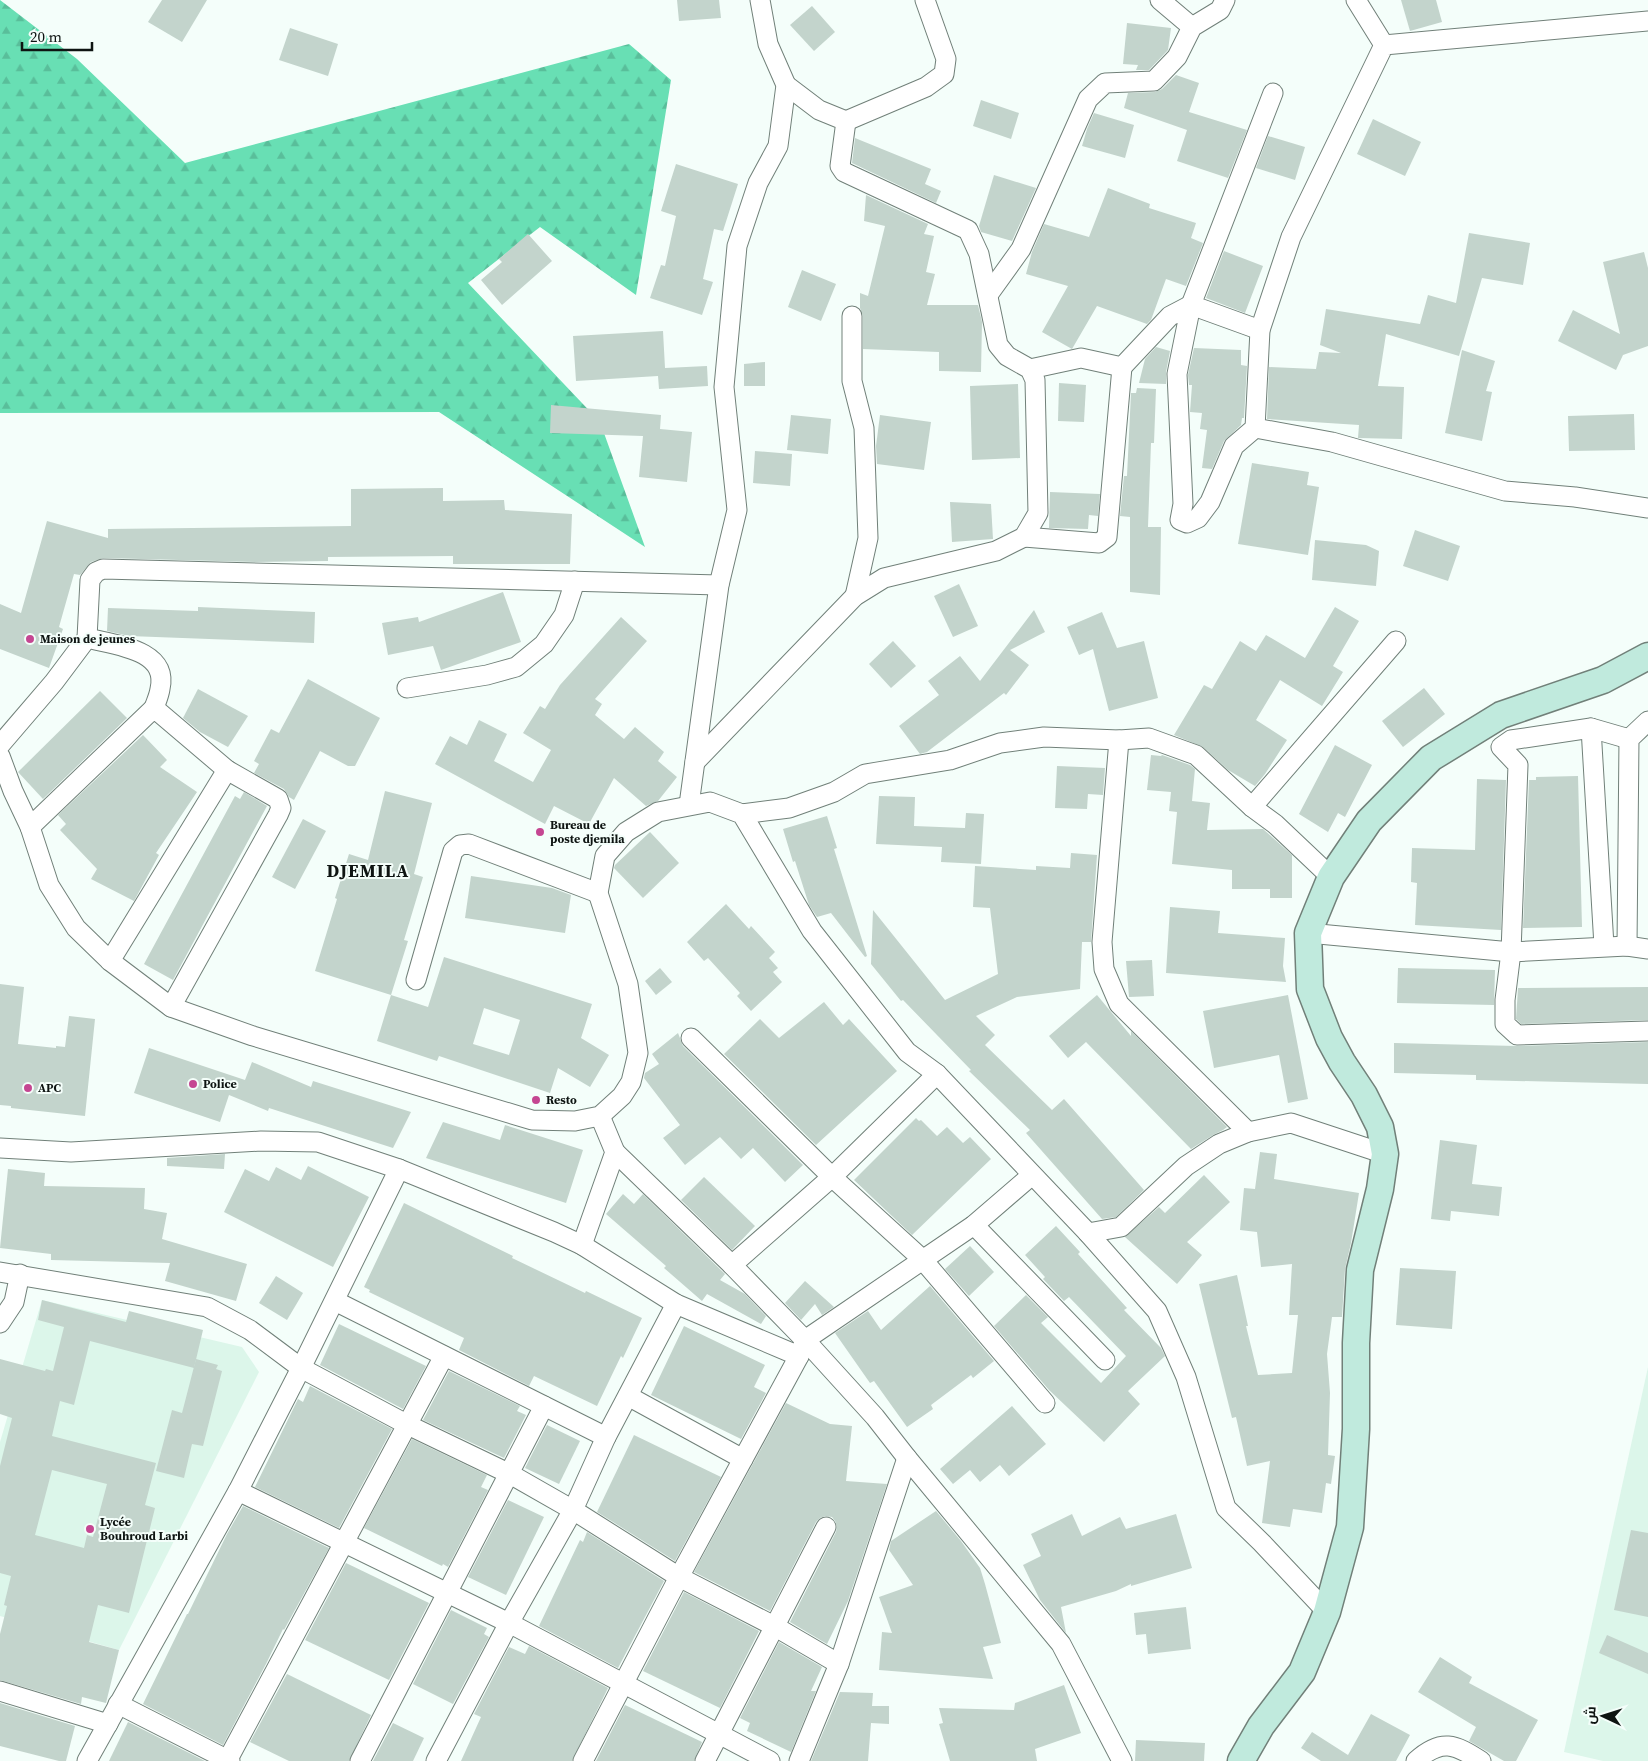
<svg xmlns="http://www.w3.org/2000/svg" width="1648" height="1761" font-family="'Source Serif 4',Cairo,serif">
<style>
.built{fill:#dcf6ea}
.forest{fill:url(#forest-firs)}
.building{fill:#c3d4cc;fill-rule:evenodd}
.lines{fill:none;stroke-linecap:round;stroke-linejoin:round}
.street-casing{stroke:#718079;stroke-width:21}
.secondary-casing{stroke:#718079;stroke-width:29}
.street{stroke:#fff;stroke-width:19}
.secondary{stroke:#c0eadd;stroke-width:26}
.poi-dot{fill:#c54692;stroke:#f4fefa;stroke-width:2}
.labels{text-anchor:middle;dominant-baseline:central;stroke-width:4;stroke-linejoin:round;paint-order:stroke}
.poi-label{font-size:12px;font-weight:bold;fill:#0e1412;stroke:#f4fefa;text-anchor:start}
.district-label{font-size:18px;font-weight:bold;letter-spacing:1px;fill:#0e1412;stroke:#f4fefa}
</style>
<defs>
<pattern id="forest-firs" width="22" height="20" patternUnits="userSpaceOnUse" patternTransform="scale(1.25)"><rect width="22" height="20" fill="#68dfb4"/><path d="M5 1l3.5 6h-7zM16 11l3.5 6h-7z" fill="#59be9a"/></pattern>
</defs>
<rect width="100%" height="100%" fill="#f4fefa"/>
<g class="built">
<polygon points="42,1300 242,1347 259,1372 119,1650 0,1616 0,1442"/>
<polygon points="1648,1367 1648,1761 1603,1761 1564,1752"/>
</g>
<polygon class="forest" points="0,0 77,59 185,163 629,44 671,80 636,295 540,227 468,283 600,422 645,547 439,412 0,413"/>
<g class="building">
<polygon points="162,0 207,0 182,42 148,22"/>
<polygon points="677,0 719,0 721,18 679,21"/>
<polygon points="1401,0 1436,0 1442,22 1410,31"/>
<polygon points="812,6 835,32 814,51 790,25"/>
<polygon points="1127,23 1171,28 1168,50 1149,70 1136,70 1138,65 1123,64"/>
<polygon points="290,28 338,44 328,76 279,60"/>
<polygon points="1176,75 1199,83 1189,112 1247,130 1228,178 1177,161 1187,130 1124,108 1128,93 1155,92 1162,89"/>
<polygon points="981,100 1019,113 1011,139 973,126"/>
<polygon points="1094,113 1134,125 1125,158 1082,146 1087,129"/>
<polygon points="1373,119 1421,142 1405,176 1357,154"/>
<polygon points="1268,136 1305,147 1295,180 1256,168"/>
<polygon points="855,138 931,169 925,184 941,191 936,203 852,163"/>
<polygon points="676,164 738,184 723,231 714,229 703,279 713,282 702,315 650,298 661,265 665,266 676,216 661,211"/>
<polygon points="994,175 1036,188 1012,241 981,232 979,226"/>
<polygon points="1108,188 1150,204 1149,208 1196,223 1191,238 1203,243 1186,286 1166,279 1151,320 1147,324 1097,306 1072,349 1042,332 1068,286 1026,274 1032,252 1044,224 1089,237"/>
<polygon points="866,195 928,224 924,234 934,236 926,272 935,274 927,305 978,305 982,322 981,372 939,371 939,352 863,349 863,316 860,308 860,293 868,296 885,226 864,221"/>
<polygon points="1469,233 1530,243 1523,285 1482,278 1459,356 1386,334 1378,386 1404,387 1402,439 1358,438 1359,425 1267,419 1269,367 1316,369 1319,352 1341,353 1320,345 1326,309 1420,324 1428,295 1456,303"/>
<polygon points="528,234 552,261 502,305 481,280 502,262 499,259"/>
<polygon points="1224,251 1263,266 1245,313 1206,298"/>
<polygon points="1644,252 1648,268 1648,346 1623,355 1616,370 1558,341 1573,310 1620,334 1603,262"/>
<polygon points="802,270 836,284 821,321 788,307"/>
<polygon points="663,331 665,368 707,366 708,386 659,389 658,376 576,381 573,336"/>
<polygon points="1156,347 1170,351 1166,372 1166,384 1139,383 1145,359"/>
<polygon points="1194,348 1241,350 1241,365 1247,366 1244,418 1242,418 1241,425 1224,441 1212,469 1202,468 1207,430 1200,429 1202,413 1190,412 1192,385 1189,385 1188,375"/>
<polygon points="1462,350 1495,361 1486,391 1492,392 1482,441 1445,433"/>
<polygon points="765,362 765,386 744,386 744,364"/>
<polygon points="1059,383 1086,385 1084,422 1058,421"/>
<polygon points="1018,384 1020,458 972,460 970,386"/>
<polygon points="1137,388 1156,389 1154,443 1151,443 1148,527 1161,527 1160,595 1130,592 1130,517 1120,516 1124,476 1127,476 1131,393 1136,393"/>
<polygon points="551,405 661,415 660,429 692,432 687,482 639,477 643,436 550,433"/>
<polygon points="1634,414 1635,450 1569,451 1568,416"/>
<polygon points="791,415 831,419 828,454 787,450"/>
<polygon points="880,415 931,422 924,470 877,464 876,446"/>
<polygon points="755,451 792,454 790,486 753,483"/>
<polygon points="1252,463 1309,472 1307,485 1319,487 1308,555 1238,544"/>
<polygon points="443,488 443,501 504,500 505,510 572,514 570,564 453,564 453,556 328,557 328,561 255,562 103,558 91,562 80,575 74,574 59,627 63,629 49,668 0,649 0,604 21,613 47,521 108,538 108,529 351,526 351,489"/>
<polygon points="1050,492 1100,494 1098,516 1089,515 1088,529 1049,528"/>
<polygon points="950,502 991,504 993,539 952,542"/>
<polygon points="1415,530 1460,546 1448,581 1403,566"/>
<polygon points="1315,540 1366,545 1379,551 1376,586 1312,580"/>
<polygon points="959,584 978,626 953,637 934,596"/>
<polygon points="503,592 521,642 441,670 433,646 388,655 382,623 418,617 419,622"/>
<polygon points="198,607 315,612 314,643 129,636 107,631 108,608 198,611"/>
<polygon points="1335,607 1359,621 1333,666 1343,672 1322,706 1280,680 1256,720 1287,740 1265,774 1255,786 1228,770 1203,747 1174,735 1204,685 1212,689 1240,641 1256,651 1266,635 1305,658"/>
<polygon points="1034,610 1045,632 1010,650 1029,665 1006,695 1004,693 927,752 920,754 899,726 939,695 928,681 960,656 980,681"/>
<polygon points="1102,612 1117,648 1144,641 1158,698 1109,711 1093,649 1079,655 1067,627"/>
<polygon points="621,617 647,641 595,699 602,704 595,715 624,739 635,727 664,752 658,761 677,777 658,801 646,806 614,778 589,824 554,806 545,824 435,764 450,736 467,745 479,720 507,734 494,761 533,782 551,750 523,733 540,706 545,709 560,685"/>
<polygon points="893,641 916,666 891,688 869,664"/>
<polygon points="308,679 380,718 355,766 348,766 320,751 294,800 289,797 284,789 254,773 259,764 254,761 271,729 279,733"/>
<polygon points="1424,688 1445,714 1403,747 1382,721"/>
<polygon points="198,689 248,716 228,747 200,732 183,718"/>
<polygon points="100,691 127,718 43,799 18,772"/>
<polygon points="143,735 167,760 160,767 197,792 156,853 159,855 134,901 91,879 97,869 60,830 66,824 58,815"/>
<polygon points="1335,745 1372,765 1345,817 1338,813 1328,832 1299,814"/>
<polygon points="1151,755 1161,756 1162,755 1190,765 1195,769 1192,801 1210,803 1207,830 1263,829 1292,855 1292,898 1270,898 1270,889 1232,889 1232,870 1172,864 1177,812 1169,811 1171,792 1147,790"/>
<polygon points="1057,766 1105,768 1103,795 1088,794 1087,809 1055,808"/>
<polygon points="1578,776 1582,927 1523,928 1529,780 1536,780 1536,777"/>
<polygon points="1477,779 1506,780 1501,930 1415,925 1417,883 1411,882 1412,848 1475,850"/>
<polygon points="385,791 432,803 414,874 423,877 404,940 408,941 391,995 315,971 337,899 335,898 349,854 368,860"/>
<polygon points="244,792 267,806 173,980 144,964 235,796 240,799"/>
<polygon points="879,796 915,797 914,826 965,828 966,813 984,814 981,864 941,862 942,847 876,844"/>
<polygon points="827,816 837,848 834,849 867,956 865,957 831,913 817,917 809,905 795,861 793,862 783,829"/>
<polygon points="303,819 326,831 295,889 272,877"/>
<polygon points="650,832 679,863 643,898 614,868 615,865"/>
<polygon points="1071,853 1097,855 1091,942 1082,942 1080,989 1017,997 976,1016 995,1035 985,1045 1052,1110 1064,1099 1144,1190 1116,1217 1102,1219 1026,1133 1030,1130 969,1071 971,1070 903,1000 901,1001 871,964 873,910 945,1000 998,974 990,908 973,907 975,866 1036,870 1036,866 1070,868"/>
<polygon points="471,876 552,888 571,895 565,933 465,918"/>
<polygon points="726,904 749,929 751,926 775,952 769,958 778,968 773,972 782,982 751,1011 737,996 740,993 708,958 704,961 687,942"/>
<polygon points="1170,907 1220,911 1218,933 1285,938 1283,966 1286,982 1166,973"/>
<path d="M 444,957 L 592,1004 L 581,1038 L 609,1055 L 590,1087 L 558,1068 L 550,1093 L 439,1056 L 437,1061 L 377,1041 L 391,995 L 428,1007 ZM 484,1008 L 520,1020 L 509,1055 L 473,1044 Z"/>
<polygon points="1152,960 1154,996 1129,997 1126,961"/>
<polygon points="660,968 672,982 656,995 645,981"/>
<polygon points="1398,968 1495,970 1494,1005 1397,1003"/>
<polygon points="0,984 24,987 18,1044 56,1048 56,1046 65,1047 69,1016 95,1019 85,1116 11,1108 11,1106 0,1105"/>
<polygon points="1648,987 1648,1020 1521,1024 1516,1019 1518,988"/>
<polygon points="1097,995 1131,1036 1131,1031 1227,1127 1223,1130 1213,1135 1191,1149 1086,1042 1068,1058 1049,1036"/>
<polygon points="1288,995 1308,1099 1288,1103 1279,1055 1214,1068 1203,1011"/>
<polygon points="824,1002 843,1025 849,1019 897,1071 816,1145 724,1054 760,1019 779,1038"/>
<polygon points="678,1033 683,1046 803,1165 785,1182 753,1148 741,1159 720,1137 685,1165 663,1138 680,1125 644,1078 645,1073 659,1064 652,1054"/>
<polygon points="1648,1042 1648,1084 1476,1080 1476,1075 1394,1073 1394,1043 1516,1046"/>
<polygon points="149,1048 245,1080 252,1062 311,1087 313,1081 411,1112 393,1148 269,1108 268,1111 229,1095 220,1122 134,1093"/>
<polygon points="916,1118 919,1121 921,1120 937,1136 947,1127 963,1143 970,1137 991,1159 912,1235 854,1180"/>
<polygon points="443,1122 500,1140 505,1125 583,1150 566,1203 426,1158"/>
<polygon points="1440,1140 1477,1145 1472,1184 1502,1187 1499,1216 1451,1211 1450,1221 1431,1219"/>
<polygon points="1260,1152 1277,1154 1274,1179 1359,1193 1351,1243 1345,1269 1342,1317 1332,1317 1327,1354 1330,1393 1328,1455 1335,1456 1331,1484 1326,1483 1322,1513 1293,1509 1290,1527 1262,1523 1270,1461 1247,1466 1236,1417 1232,1418 1211,1334 1199,1284 1237,1275 1248,1326 1246,1326 1258,1375 1292,1373 1298,1315 1289,1315 1292,1264 1261,1267 1257,1232 1240,1230 1244,1188 1255,1189"/>
<polygon points="225,1154 224,1169 167,1166 167,1158"/>
<polygon points="308,1166 369,1197 333,1267 224,1212 245,1169 269,1181 276,1167 301,1180"/>
<polygon points="8,1169 45,1173 44,1186 145,1188 144,1209 167,1213 162,1239 247,1264 236,1301 165,1281 170,1263 51,1260 51,1254 0,1248"/>
<polygon points="1204,1175 1230,1202 1187,1242 1202,1255 1177,1284 1125,1237 1159,1207 1165,1213"/>
<polygon points="704,1177 755,1226 732,1250 681,1200"/>
<polygon points="623,1194 634,1204 643,1194 725,1274 720,1280 745,1294 766,1316 761,1324 707,1294 702,1301 664,1268 666,1266 606,1214"/>
<polygon points="404,1203 513,1256 512,1258 585,1293 586,1291 642,1318 623,1358 621,1356 597,1406 534,1376 529,1386 459,1350 464,1338 369,1292 370,1290 364,1287"/>
<polygon points="1056,1226 1080,1252 1078,1254 1127,1308 1124,1310 1161,1348 1165,1356 1128,1391 1140,1404 1104,1442 1049,1390 994,1326 1026,1295 1048,1317 1041,1323 1101,1383 1126,1356 1069,1297 1064,1301 1043,1279 1045,1277 1025,1255"/>
<polygon points="970,1246 994,1272 969,1296 945,1269"/>
<polygon points="1400,1268 1456,1271 1452,1329 1396,1325"/>
<polygon points="276,1276 303,1293 287,1320 259,1303"/>
<polygon points="805,1281 834,1307 822,1315 815,1304 801,1320 785,1303"/>
<polygon points="930,1286 994,1361 973,1378 971,1375 931,1405 933,1409 907,1427 874,1381 870,1383 835,1333 868,1311 881,1330"/>
<path d="M 42,1300 L 126,1322 L 129,1311 L 203,1330 L 194,1368 L 90,1341 L 74,1405 L 60,1401 L 52,1436 L 156,1463 L 145,1505 L 155,1508 L 129,1613 L 98,1605 L 89,1642 L 119,1650 L 106,1703 L 82,1697 L 81,1704 L 0,1680 L 0,1634 L 7,1606 L 4,1605 L 11,1576 L 0,1573 L 0,1466 L 12,1418 L 0,1414 L 0,1359 L 45,1371 L 46,1369 L 53,1371 L 64,1327 L 38,1320 ZM 52,1470 L 107,1484 L 93,1537 L 87,1535 L 84,1548 L 35,1535 Z"/>
<polygon points="339,1324 426,1366 403,1409 320,1365"/>
<polygon points="684,1326 765,1365 754,1387 766,1393 741,1439 651,1395"/>
<polygon points="196,1359 218,1365 216,1369 222,1371 203,1446 192,1444 184,1478 156,1471 172,1410 182,1413"/>
<polygon points="449,1371 520,1406 517,1411 526,1415 504,1458 423,1420"/>
<polygon points="310,1386 392,1429 339,1528 255,1487 298,1399 303,1402"/>
<polygon points="786,1403 830,1424 852,1426 846,1481 887,1484 848,1601 827,1644 790,1622 836,1532 837,1526 835,1521 832,1517 825,1516 820,1518 816,1522 770,1611 694,1572"/>
<polygon points="1012,1406 1046,1444 1009,1476 1000,1465 980,1482 970,1470 953,1484 940,1469"/>
<polygon points="547,1425 580,1441 559,1484 525,1468"/>
<polygon points="634,1435 721,1477 675,1561 597,1512"/>
<polygon points="412,1439 487,1475 481,1487 488,1490 448,1567 443,1564 442,1566 364,1528"/>
<polygon points="508,1500 544,1517 506,1595 468,1577"/>
<polygon points="243,1506 329,1548 284,1630 283,1629 266,1664 223,1745 143,1704 187,1614 188,1614 227,1534"/>
<polygon points="936,1511 961,1541 980,1568 985,1584 1001,1643 983,1647 993,1679 879,1670 882,1632 892,1633 879,1597 913,1585 889,1550 891,1541"/>
<polygon points="1072,1514 1082,1536 1120,1517 1126,1529 1176,1514 1192,1568 1131,1586 1131,1584 1116,1591 1061,1607 1066,1633 1040,1600 1023,1565 1041,1556 1031,1534"/>
<polygon points="1631,1530 1648,1533 1648,1617 1614,1610"/>
<polygon points="587,1532 664,1581 618,1668 539,1626 580,1540 583,1542"/>
<polygon points="346,1563 429,1603 389,1680 305,1640"/>
<polygon points="684,1592 759,1631 720,1708 643,1671"/>
<polygon points="1186,1607 1191,1649 1148,1654 1146,1634 1136,1635 1134,1613"/>
<polygon points="451,1610 487,1628 484,1634 489,1637 453,1704 413,1684"/>
<polygon points="1607,1635 1648,1653 1648,1674 1599,1653"/>
<polygon points="779,1642 822,1667 811,1691 816,1691 791,1752 747,1731 750,1723 740,1718"/>
<polygon points="529,1646 608,1688 572,1761 461,1761 481,1717 474,1714 509,1647 525,1654"/>
<polygon points="1440,1657 1472,1677 1469,1683 1538,1720 1516,1761 1504,1761 1469,1741 1476,1727 1418,1692"/>
<polygon points="287,1674 371,1715 349,1761 289,1761 250,1742"/>
<polygon points="1064,1685 1081,1733 1035,1749 1037,1761 950,1761 939,1724 943,1723 939,1708 1014,1710 1015,1703"/>
<polygon points="840,1692 873,1693 872,1706 889,1706 889,1724 871,1723 868,1761 811,1761"/>
<polygon points="0,1703 75,1726 66,1761 59,1761 0,1746"/>
<polygon points="625,1705 702,1742 694,1761 596,1761"/>
<polygon points="1371,1714 1410,1735 1396,1761 1321,1761 1301,1748 1312,1732 1348,1755"/>
<polygon points="128,1722 134,1725 205,1761 109,1761"/>
<polygon points="393,1723 424,1738 413,1761 373,1761"/>
<polygon points="1136,1740 1205,1743 1204,1761 1135,1761"/>
</g>
<g class="lines">
<defs>
<g id="street">
<polyline points="1160,0 1192,27"/>
<polyline points="1356,0 1384,45"/>
<polyline points="846,121 926,87 944,74 946,59 925,0"/>
<polyline points="988,295 1021,249 1088,99 1105,83 1154,81 1177,57 1192,27 1220,10 1225,0"/>
<polyline points="852,316 852,381 864,428 868,538 855,596"/>
<polyline points="1260,330 1191,305 1273,93"/>
<polyline points="1030,369 1081,358 1122,367 1170,316 1191,305 1177,374 1183,504 1180,520 1187,523 1198,518 1210,502 1234,446 1255,428 1260,330 1291,237 1384,45 1648,21"/>
<polyline points="1255,428 1332,442 1505,491 1575,497 1648,508"/>
<polyline points="1024,537 1099,543 1107,537 1122,367"/>
<path d="M 87,638 C 114,645 169,649 160,689 C 159,696 156,702 154,708"/>
<polyline points="407,688 487,675 516,667 544,644 564,615 575,581"/>
<polyline points="1591,728 1604,946"/>
<polyline points="1629,739 1591,728 1511,740 1501,747 1518,765 1511,952 1505,1000 1505,1024 1517,1035 1648,1031"/>
<polyline points="1119,740 1102,942 1104,969 1119,1004 1248,1132"/>
<polyline points="0,745 54,682 87,638 90,580 96,572 103,569 719,585"/>
<polyline points="0,756 13,791 30,827 49,885 76,928 110,961 171,1007 253,1036 532,1120 575,1121 600,1116 622,1096 631,1082 638,1053 628,984 598,893 605,856 626,832 658,812 710,802 742,814 812,931 907,1052 937,1074 1088,1233 1157,1311 1186,1377 1226,1508 1262,1543 1327,1612"/>
<polyline points="695,762 855,596 884,578 996,551 1024,537 1038,513 1035,380 1030,369 1007,356 998,345 979,254 968,230 844,172 840,166 846,121 819,110 786,85"/>
<polyline points="689,805 719,585 737,510 724,387 737,246 758,183 778,146 786,85 768,44 760,0"/>
<polyline points="1252,807 1396,641"/>
<polyline points="742,814 789,808 834,792 865,774 950,760 1000,743 1044,737 1119,740 1149,738 1196,755 1252,807 1275,824 1331,877"/>
<polyline points="30,827 154,708 227,770 278,799 281,808 278,815 171,1007"/>
<polyline points="1308,933 1511,952 1627,946 1648,949"/>
<polyline points="1627,946 1629,739 1648,721"/>
<polyline points="110,961 227,770"/>
<polyline points="416,980 453,851 460,845 469,844 598,893"/>
<polyline points="691,1038 832,1177 922,1259 1045,1403"/>
<polyline points="0,1148 71,1152 261,1141 318,1142 399,1169 554,1232 582,1245 676,1304 799,1356"/>
<polyline points="615,1152 732,1265 805,1340 875,1417 907,1458 1061,1644 1122,1761"/>
<polyline points="974,1225 1105,1360"/>
<polyline points="1088,1233 1121,1227 1186,1166 1219,1144 1248,1132 1291,1123 1385,1154"/>
<polyline points="582,1245 615,1152 600,1116"/>
<polyline points="732,1265 832,1177 937,1074"/>
<polyline points="0,1272 207,1307 250,1330 301,1368 408,1425 510,1474 573,1510 679,1577 774,1626 839,1664"/>
<polyline points="335,1301 606,1437"/>
<polyline points="0,1323 14,1302 20,1274"/>
<polyline points="628,1396 743,1459"/>
<polyline points="238,1491 509,1623 770,1761"/>
<polyline points="0,1691 108,1724"/>
<polyline points="118,1704 230,1761"/>
<polyline points="87,1761 238,1491 301,1368 399,1169"/>
<polyline points="227,1761 444,1356"/>
<polyline points="360,1761 544,1406"/>
<polyline points="436,1761 509,1623 573,1510 606,1437 676,1304"/>
<polyline points="583,1761 679,1577 799,1356 805,1340 974,1225 1032,1175"/>
<polyline points="705,1761 826,1527"/>
<polyline points="799,1761 839,1664 907,1458"/>
<path d="M 1416,1761 C 1441,1738 1455,1744 1481,1761"/>
</g>
<polyline id="secondary" points="1241,1761 1261,1726 1302,1672 1327,1612 1350,1527 1356,1429 1356,1343 1360,1270 1380,1189 1385,1154 1380,1127 1364,1095 1342,1062 1329,1038 1310,989 1308,933 1331,877 1369,821 1431,758 1501,715 1603,680 1648,656"/>
</defs>
<use href="#street" class="street-casing"/>
<use href="#secondary" class="secondary-casing"/>
<use href="#street" class="street"/>
<use href="#secondary" class="secondary"/>
</g>
<g class="poi-dot">
<circle cx="30" cy="639" r="5"/>
<circle cx="540" cy="832" r="5"/>
<circle cx="193" cy="1084" r="5"/>
<circle cx="28" cy="1088" r="5"/>
<circle cx="536" cy="1100" r="5"/>
<circle cx="90" cy="1529" r="5"/>
</g>
<g class="labels">
<g class="poi-label">
<text x="40" y="639">Maison de jeunes</text>
<text x="550" y="825">Bureau de<tspan x="550" dy="14">poste djemila</tspan></text>
<text x="203" y="1084">Police</text>
<text x="38" y="1088">APC</text>
<text x="546" y="1100">Resto</text>
<text x="100" y="1522">Lycée<tspan x="100" dy="14">Bouhroud Larbi</tspan></text>
</g>
<g class="district-label">
<text x="368" y="870">DJEMILA</text>
</g>
</g>
<g transform="translate(1603 1716) rotate(274)" stroke="#f4fefa" stroke-width="4" paint-order="stroke">
<path d="M0-4L9 19L0 12L-9 19Z" fill="#0e1412"/>
<text y="-8" font-size="14" font-weight="bold" text-anchor="middle" fill="#0e1412">ش</text>
</g>
<path d="M22 42v8h70v-8" fill="none" stroke="#0e1412" stroke-width="2.5"/>
<text x="30" y="42" font-size="15" fill="#0e1412" stroke="#f4fefa" stroke-width="4" paint-order="stroke">20 m</text>
</svg>
